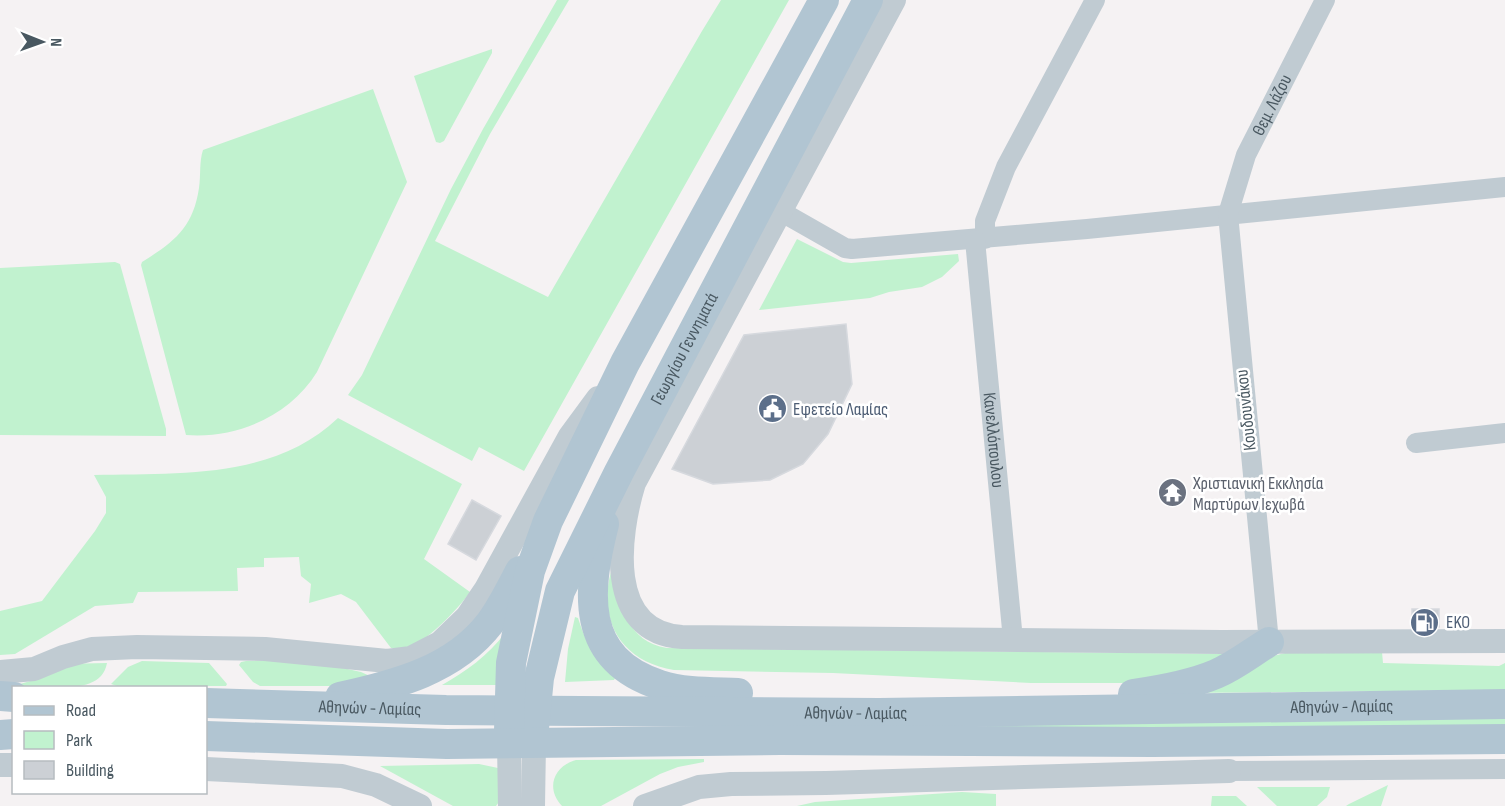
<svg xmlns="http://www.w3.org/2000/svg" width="1505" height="806" font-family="'Sofia Sans Condensed',sans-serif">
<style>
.green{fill:#c1f2cf}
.building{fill:#ccd0d5;stroke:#d6d9de;stroke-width:1.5}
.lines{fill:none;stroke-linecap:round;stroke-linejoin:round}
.minor{stroke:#c0cbd2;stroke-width:20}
.tertiary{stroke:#c0cbd2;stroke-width:24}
.primary{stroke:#b1c5d2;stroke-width:30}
.labels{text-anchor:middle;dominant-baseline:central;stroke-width:5;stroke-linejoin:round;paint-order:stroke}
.street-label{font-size:18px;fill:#495861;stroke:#fff}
.service-label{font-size:18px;fill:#4e5e75;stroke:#fff;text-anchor:start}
.worship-label{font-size:18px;fill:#5b616d;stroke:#fff;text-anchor:start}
</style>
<rect width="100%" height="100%" fill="#f5f2f3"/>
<g class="green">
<polygon points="557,0 569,0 490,134 435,241 548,297 702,31 721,0 789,0 524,471 479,447 472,461 348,395 362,375 451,189 483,129"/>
<polygon points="492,49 492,53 444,141 440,143 436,142 414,76"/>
<path d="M 373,89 L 407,182 L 317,372 C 290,416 237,439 186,435 L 141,265 L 142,262 C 174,242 193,228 199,188 C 201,175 199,162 203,150 Z"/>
<polygon points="797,239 843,262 851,263 958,254 959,261 942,277 922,287 889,292 870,298 759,310"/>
<polygon points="115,262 120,264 166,429 166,436 0,435 0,268"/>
<path d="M 338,418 L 462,484 L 424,559 L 470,592 C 458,609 425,644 405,649 C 401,650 395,648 391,648 L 356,602 L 341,594 L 309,603 L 311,584 L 301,576 L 299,557 L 264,558 L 264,567 L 237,568 L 238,591 L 138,592 L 133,603 L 95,606 L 15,654 L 0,655 L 0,611 L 42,601 L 95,531 L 106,513 L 106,497 L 94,475 C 177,473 273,480 338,418 Z"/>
<path d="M 611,572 C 621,605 627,642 667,648 L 1230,654 L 1223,663 L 1127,683 L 1031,683 L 833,673 L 674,670 C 623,662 597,622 611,572 Z"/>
<path d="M 575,617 L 578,618 C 587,645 594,659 615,678 L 614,680 L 565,682 L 568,649 Z"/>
<path d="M 505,633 L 498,685 L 442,685 C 466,671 488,656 505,633 Z"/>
<polygon points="1289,652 1382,652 1383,663 1499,666 1505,663 1505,690 1180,693 1265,658"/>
<polygon points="307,660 361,672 372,677 349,686 260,686 253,682 239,665 241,662 246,661"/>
<polygon points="142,661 209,663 227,684 226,686 117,686 111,684 128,667"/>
<path d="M 107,663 C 102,692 63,687 41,687 C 32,687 20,689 13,686 L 34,680 L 62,664 Z"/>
<polygon points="1505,715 1505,728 987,734 987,721"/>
<path d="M 704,759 L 704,762 L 678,767 L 660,774 L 601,806 L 562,806 C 545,788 554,766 576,760 Z"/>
<polygon points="479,764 498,768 501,799 496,806 453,806 380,766"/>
<polygon points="1388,785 1381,806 1346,806 1349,804"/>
<polygon points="1257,787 1330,787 1327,797 1317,806 1277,806"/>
<polygon points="962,792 996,794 996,806 797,806 815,802"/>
<polygon points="1212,796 1236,796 1247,806 1211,806"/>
</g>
<g class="building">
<polygon points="846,324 852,384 828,434 803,464 770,480 713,484 672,469 744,335"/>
<polygon points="472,500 501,516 476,560 448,544"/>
<rect x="1412" y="609" width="27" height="18"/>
</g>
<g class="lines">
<g class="minor">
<polyline points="780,211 845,248 852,249 1087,229 1505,187"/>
<polyline points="985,239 985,221 1006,167 1095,0"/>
<path id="s1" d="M 975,240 L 1013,640"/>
<polyline points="1416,443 1505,433"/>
<path id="s2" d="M 1269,642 L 1228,214 L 1246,155 L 1325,0"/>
<polyline points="1229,771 1505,769"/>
</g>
<g class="tertiary">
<path d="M 894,0 L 634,483 C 618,535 605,633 682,637 L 1222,642 L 1505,641"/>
<polyline points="0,672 34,669 63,657 92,649 137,647 265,649 387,661 411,658 440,643 467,617 486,589 570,436 598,398"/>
<polyline points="509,743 510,806"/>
<polyline points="0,765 14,765"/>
<polyline points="206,769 342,776 376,785 420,806"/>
<polyline points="533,806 534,743"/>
<polyline points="645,806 699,787 731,784 826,783 1229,771"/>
</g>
<g class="primary">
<path d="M 604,524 C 587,591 579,659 660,685 C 684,693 712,692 738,693"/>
<path d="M 1133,694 C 1161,690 1190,685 1216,674 C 1235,666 1251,653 1269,642"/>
<polyline points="0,696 14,697"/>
<path d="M 340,697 C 395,685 454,670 490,623 C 502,607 511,588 520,571"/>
<path id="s3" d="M 206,703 L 446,710 L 879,713 L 1505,704"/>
<path id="s4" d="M 534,728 L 539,678 L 560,591 L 619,472 L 868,0"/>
<polyline points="509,731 511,663 530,571 548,521 625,363 824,0"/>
<polyline points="0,735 14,734"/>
<polyline points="206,736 447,744 780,740 1152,742 1505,739"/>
</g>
</g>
<defs>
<symbol id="civic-disc" viewBox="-11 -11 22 22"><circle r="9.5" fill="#5c6f8a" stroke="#fff"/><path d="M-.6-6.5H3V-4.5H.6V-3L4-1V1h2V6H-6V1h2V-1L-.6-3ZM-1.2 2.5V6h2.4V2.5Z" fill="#fff"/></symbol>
<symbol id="temple-disc" viewBox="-11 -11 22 22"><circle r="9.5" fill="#6b7280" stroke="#fff"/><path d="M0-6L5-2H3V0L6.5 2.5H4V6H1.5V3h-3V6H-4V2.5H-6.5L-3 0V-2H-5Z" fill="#fff"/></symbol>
<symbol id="fuel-disc" viewBox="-11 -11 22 22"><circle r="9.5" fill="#5c6f8a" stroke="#fff"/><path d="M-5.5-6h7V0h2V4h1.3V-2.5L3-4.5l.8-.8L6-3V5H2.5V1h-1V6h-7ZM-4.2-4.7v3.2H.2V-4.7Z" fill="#fff"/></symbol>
</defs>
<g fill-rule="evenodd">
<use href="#civic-disc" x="756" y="392" width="33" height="33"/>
<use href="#temple-disc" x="1156" y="476" width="33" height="33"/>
<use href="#fuel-disc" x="1408" y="606" width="33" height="33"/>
</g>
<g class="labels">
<g class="street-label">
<text stroke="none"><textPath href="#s2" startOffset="548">Θεμ. Λάζου</textPath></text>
<text stroke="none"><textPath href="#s4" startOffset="412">Γεωργίου Γεννηματά</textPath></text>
<text transform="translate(1246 410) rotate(-96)">Κουδουνάκου</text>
<text stroke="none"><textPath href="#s1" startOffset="201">Κανελλόπουλου</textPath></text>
<text stroke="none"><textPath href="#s3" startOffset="1136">Αθηνών - Λαμίας</textPath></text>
<text stroke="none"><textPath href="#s3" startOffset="164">Αθηνών - Λαμίας</textPath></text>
<text stroke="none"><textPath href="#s3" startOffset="650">Αθηνών - Λαμίας</textPath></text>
</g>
<g class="service-label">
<text x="793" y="409">Εφετείο Λαμίας</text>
<text x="1446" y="622">EKO</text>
</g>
<g class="worship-label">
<text x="1193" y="483">Χριστιανική Εκκλησία<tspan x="1193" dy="21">Μαρτύρων Ιεχωβά</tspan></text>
</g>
</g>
<rect x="12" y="686" width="195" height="108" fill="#ffffff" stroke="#b6bcc0" stroke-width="1.5"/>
<rect x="24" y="706" width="30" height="9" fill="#b1c5d2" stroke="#b6bcc0" stroke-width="1.5"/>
<text x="66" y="716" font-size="18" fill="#495861">Road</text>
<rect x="24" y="731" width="30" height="18" fill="#c1f2cf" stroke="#b6bcc0" stroke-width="1.5"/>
<text x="66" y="746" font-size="18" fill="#495861">Park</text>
<rect x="24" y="761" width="30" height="18" fill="#ccd0d5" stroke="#b6bcc0" stroke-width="1.5"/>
<text x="66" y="776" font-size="18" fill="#495861">Building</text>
<g transform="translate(42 42) rotate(91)" stroke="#ffffff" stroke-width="4.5" paint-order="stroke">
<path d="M0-4.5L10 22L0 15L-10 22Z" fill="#495861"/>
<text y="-9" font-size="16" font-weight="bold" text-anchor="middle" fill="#495861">N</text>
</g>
</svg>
